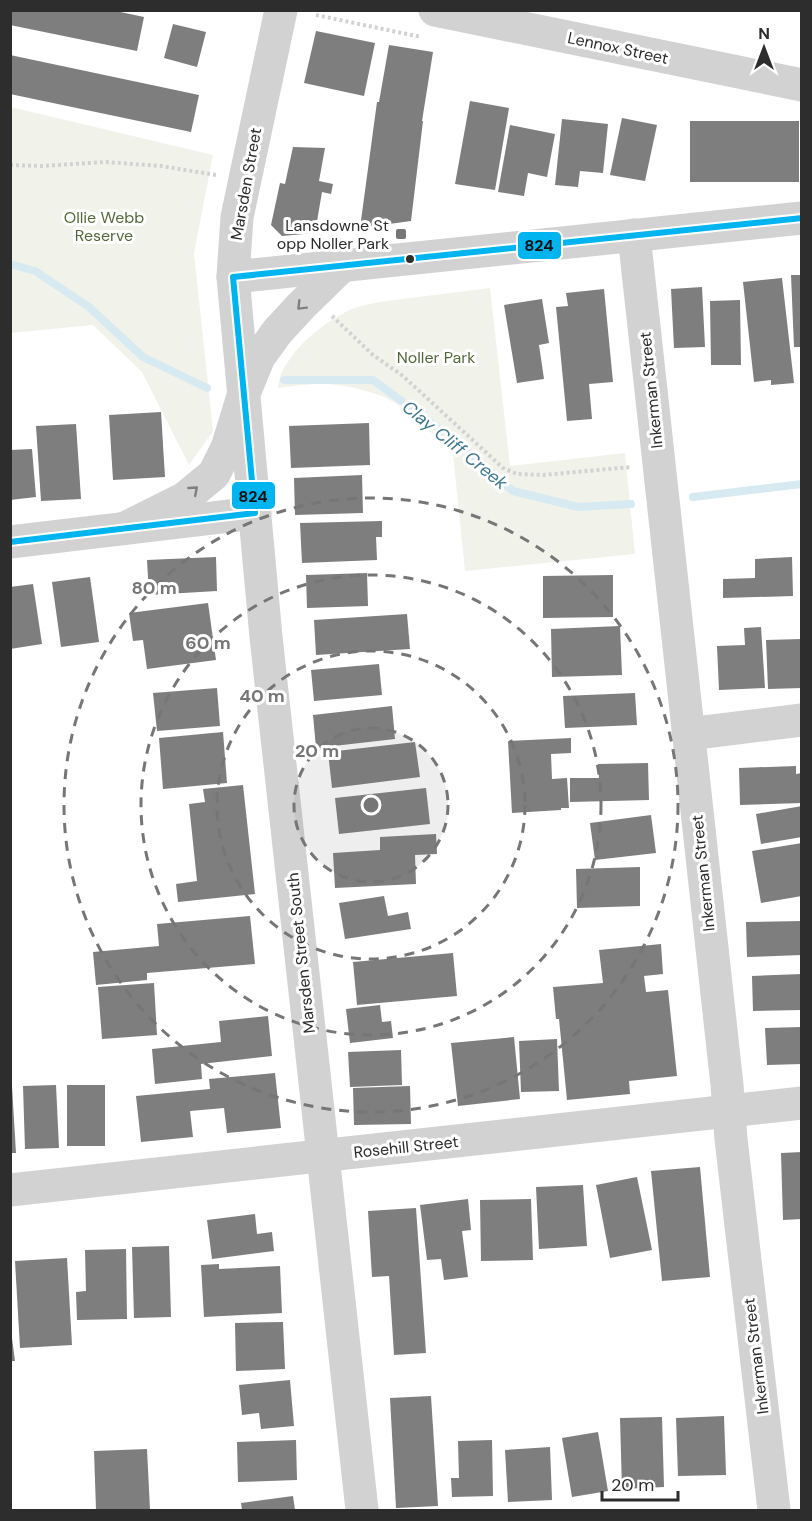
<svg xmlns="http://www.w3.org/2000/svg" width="812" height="1521" font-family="'DM Sans',sans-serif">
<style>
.green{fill:#f1f3eb}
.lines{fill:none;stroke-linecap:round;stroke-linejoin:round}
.stream{stroke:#d7eaf1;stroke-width:8}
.building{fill:#7e7e7e}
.path{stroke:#d2d2d2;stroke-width:4;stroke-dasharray:3 3;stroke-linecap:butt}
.minor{stroke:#d2d2d2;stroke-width:33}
.bus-1-casing{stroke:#fff;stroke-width:10}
.bus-1{stroke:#00b5ef;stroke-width:6}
.oneway{stroke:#808080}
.ring{fill:none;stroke:#767676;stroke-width:3;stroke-dasharray:10 8}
.poi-dot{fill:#767676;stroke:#fff;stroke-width:2}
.bus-dot{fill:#2d2d2d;stroke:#fff;stroke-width:2}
.labels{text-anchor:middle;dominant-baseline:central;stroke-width:6;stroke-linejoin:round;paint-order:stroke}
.street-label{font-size:16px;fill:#2d2d2d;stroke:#fff}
.park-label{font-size:16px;fill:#55683a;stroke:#fff}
.poi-label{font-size:16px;fill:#2d2d2d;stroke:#fff;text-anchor:end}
.water-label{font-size:18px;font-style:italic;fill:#3b788e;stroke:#fff}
.centre{fill:#767676;stroke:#fff;stroke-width:3}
.ring-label{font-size:18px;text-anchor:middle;font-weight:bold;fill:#767676;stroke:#fff;stroke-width:6;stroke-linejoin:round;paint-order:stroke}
.line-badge{stroke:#fff;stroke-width:2}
.pale-badge-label{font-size:16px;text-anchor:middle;font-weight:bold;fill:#111}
</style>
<rect width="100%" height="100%" fill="#fff"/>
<g class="green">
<polygon points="11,107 213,155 194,253 213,431 189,465 142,372 93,325 11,333"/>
<path d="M 490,288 L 510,466 L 625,453 L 635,554 L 465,571 L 453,454 C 433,435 411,410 386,398 C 381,395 374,394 369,392 C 335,381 312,383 278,388 C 279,382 280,375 283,370 C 297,344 324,322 350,310 C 361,305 374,303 386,301 Z"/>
</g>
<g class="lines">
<g class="stream">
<polyline points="10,264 35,271 89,307 143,357 207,388"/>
<polyline points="284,380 373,380 453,439 513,491 578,507 631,504"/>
<polyline points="693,497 802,484"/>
</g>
</g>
<g class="building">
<polygon points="10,10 111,10 144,17 137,51 10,25"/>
<polygon points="173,24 206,32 197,67 164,58"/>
<polygon points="316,31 375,43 364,96 304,83"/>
<polygon points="389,45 433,52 422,121 423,121 411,221 360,228 377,102 379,102"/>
<polygon points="10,55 199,95 191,132 10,94"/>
<polygon points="470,101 509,108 495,190 455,184"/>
<polygon points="622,118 657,125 645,181 610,175"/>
<polygon points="562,119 608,124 603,173 580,171 578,187 555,185"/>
<rect x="690" y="121" width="109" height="61"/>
<polygon points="510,125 555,134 547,177 528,173 524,196 498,192"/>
<polygon points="293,147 325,148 319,181 333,184 331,194 322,192 315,233 282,236 271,225 280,183 285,184"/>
<polygon points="791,275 802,275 802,347 794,347"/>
<polygon points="782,278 794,383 771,385 771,380 754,382 743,282"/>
<polygon points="702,287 705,347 674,348 671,289"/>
<polygon points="604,289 613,382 589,384 592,419 567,421 556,307 568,306 566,293"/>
<polygon points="542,299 549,343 539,345 544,379 517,383 504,305"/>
<polygon points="740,300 741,365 711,365 710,301"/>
<polygon points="161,412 165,477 113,480 109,415"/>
<polygon points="369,423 370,465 291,468 289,426"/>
<polygon points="76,424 81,499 41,501 36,426"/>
<polygon points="32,449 36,497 10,500 10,450"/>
<polygon points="362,475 363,513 295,515 294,478"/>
<polygon points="382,521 382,537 376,537 377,560 302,563 300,523"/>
<polygon points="216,557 217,591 149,595 147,560"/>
<polygon points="792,557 793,596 723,598 723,579 755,578 755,559"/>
<polygon points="367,573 368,606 307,608 306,575"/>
<polygon points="613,575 613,617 543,618 543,576"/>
<polygon points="90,577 99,642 61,647 52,582"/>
<polygon points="33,584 42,644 10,649 10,587"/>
<polygon points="208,603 216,660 147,669 143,640 133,641 129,613"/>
<polygon points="407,614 410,649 316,655 314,620"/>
<polygon points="620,626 622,675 552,677 551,629"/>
<polygon points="761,627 765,688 719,690 717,646 745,645 744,628"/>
<polygon points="802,639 802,688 768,689 766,640"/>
<polygon points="379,664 382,695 314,701 311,670"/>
<polygon points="217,688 220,726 157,731 153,693"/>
<polygon points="635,693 637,725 565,728 563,696"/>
<polygon points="392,706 395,739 316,748 313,715"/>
<polygon points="223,732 227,783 163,789 159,738"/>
<polygon points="571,738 571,753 551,754 552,779 567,778 569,808 561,808 561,810 512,813 508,741"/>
<polygon points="415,742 420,777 332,788 328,752"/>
<polygon points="648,763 649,800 570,802 570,778 599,778 598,764"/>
<polygon points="796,766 796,774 802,773 802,803 740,805 739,768"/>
<polygon points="243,785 255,894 178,902 176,884 197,881 189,804 205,802 203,789"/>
<polygon points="426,788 430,824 339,834 335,798"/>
<polygon points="802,806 802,837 761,844 756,814"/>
<polygon points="651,815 656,853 595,860 590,823"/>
<polygon points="436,834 437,854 415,855 416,884 335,888 333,853 380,850 380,837"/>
<polygon points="802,843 802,896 761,903 752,851"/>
<polygon points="640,867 640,906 577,908 576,869"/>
<polygon points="384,896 388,916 408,912 411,929 345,939 339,903"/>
<polygon points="250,916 255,964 147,973 147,980 96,985 93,952 159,946 157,924"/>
<polygon points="802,921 802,955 747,957 746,922"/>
<polygon points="661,944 663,974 644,976 646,992 668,990 677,1076 629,1081 630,1094 567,1100 559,1019 556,1019 553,987 603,983 599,950"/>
<polygon points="453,953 457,996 357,1005 353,962"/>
<polygon points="802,974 802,1010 753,1011 752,976"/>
<polygon points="154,983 157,1035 102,1039 98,987"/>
<polygon points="380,1005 382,1022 391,1021 393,1038 350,1043 346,1009"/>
<polygon points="268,1016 272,1056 201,1064 202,1079 155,1084 152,1049 221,1042 219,1021"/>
<polygon points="802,1027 802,1064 767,1065 765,1028"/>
<polygon points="514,1037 520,1099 458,1106 451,1043"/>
<polygon points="557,1039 559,1091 521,1092 519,1041"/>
<polygon points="401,1050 402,1085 350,1087 348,1052"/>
<polygon points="275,1073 281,1128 227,1133 224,1108 190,1111 193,1137 141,1142 136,1096 210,1089 209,1079"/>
<polygon points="56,1085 59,1148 25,1149 23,1086"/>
<rect x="67" y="1085" width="38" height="61"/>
<polygon points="10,1086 12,1086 16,1153 10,1153"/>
<polygon points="410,1086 411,1124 354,1125 353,1088"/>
<polygon points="802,1152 802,1219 783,1220 781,1153"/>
<polygon points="700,1167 710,1277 662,1281 651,1171"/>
<polygon points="637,1177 652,1250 610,1258 596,1185"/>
<polygon points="583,1185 587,1246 539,1249 536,1187"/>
<polygon points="468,1199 471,1230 462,1231 468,1277 444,1280 441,1259 427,1260 420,1205"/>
<polygon points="531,1199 533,1260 481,1261 480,1200"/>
<polygon points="416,1208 426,1353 394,1355 389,1276 372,1277 368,1211"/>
<polygon points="255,1214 257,1234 272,1232 274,1251 212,1259 207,1220"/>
<polygon points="169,1246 171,1317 134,1318 132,1247"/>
<polygon points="126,1249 127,1319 77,1320 76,1292 86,1291 85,1250"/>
<polygon points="67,1258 72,1345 20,1348 15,1261"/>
<polygon points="219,1264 219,1269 280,1266 282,1313 204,1317 201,1265"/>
<polygon points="283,1322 285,1369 236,1371 235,1323"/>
<polygon points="10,1338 12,1338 15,1361 10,1361"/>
<polygon points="290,1380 294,1426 261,1429 259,1413 242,1415 239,1385"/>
<polygon points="431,1396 438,1506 396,1508 390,1398"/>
<polygon points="724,1416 726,1475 678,1476 676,1418"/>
<polygon points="662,1417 664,1487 622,1489 620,1418"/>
<polygon points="598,1432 608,1491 572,1497 562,1438"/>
<polygon points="296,1440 297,1480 238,1482 237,1442"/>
<polygon points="492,1440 493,1496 452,1497 451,1478 459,1478 458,1441"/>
<polygon points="550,1447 552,1500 508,1502 505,1450"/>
<polygon points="147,1449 150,1510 96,1510 94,1451"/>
<polygon points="293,1496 295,1510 242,1510 241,1503"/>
</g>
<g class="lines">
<g class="path">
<polyline points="316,15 421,37"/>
<polyline points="10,165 41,166 106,162 161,166 216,175"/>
<polyline points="332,316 373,355 403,376 503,468 517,474 543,475 631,467"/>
</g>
<g class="minor">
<polyline points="281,10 237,217 233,277 266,637 362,1510"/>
<polyline points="435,10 802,85"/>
<polyline points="634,235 727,1085 731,1139 774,1510"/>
<polyline points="233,277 802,218"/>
<polyline points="125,528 185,498 214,474 227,448 243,396 259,357 277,332 301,306 343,265"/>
<polyline points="10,542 255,513"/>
<polyline points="688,734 802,720"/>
<polyline points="10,1190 802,1103"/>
</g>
<defs>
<polyline id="bus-1" points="10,542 255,513 233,277 802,218"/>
</defs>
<use href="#bus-1" class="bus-1-casing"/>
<use href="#bus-1" class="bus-1"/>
</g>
<defs><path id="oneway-chevron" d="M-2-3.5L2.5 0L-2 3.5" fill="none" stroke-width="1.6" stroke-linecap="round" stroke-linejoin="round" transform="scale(1.5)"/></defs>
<g class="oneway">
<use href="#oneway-chevron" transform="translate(301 306) rotate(135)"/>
<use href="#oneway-chevron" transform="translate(194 490) rotate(-41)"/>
</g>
<circle cx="371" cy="805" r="77" fill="#767676" fill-opacity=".12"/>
<g class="ring">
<circle cx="371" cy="805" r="77"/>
<circle cx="371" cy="805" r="154"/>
<circle cx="371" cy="805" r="230"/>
<circle cx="371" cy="805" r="307"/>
</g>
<rect class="poi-dot" x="395" y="228" width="12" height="12" rx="3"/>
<circle class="bus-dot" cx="410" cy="259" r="5"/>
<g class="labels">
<g class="street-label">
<text transform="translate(618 48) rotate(12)">Lennox Street</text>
<text transform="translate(246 184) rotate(-80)">Marsden Street</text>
<text transform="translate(651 390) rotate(-96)">Inkerman Street</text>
<text transform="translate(703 873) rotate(-96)">Inkerman Street</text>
<text transform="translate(301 953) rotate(-96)">Marsden Street South</text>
<text transform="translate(406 1147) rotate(-6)">Rosehill Street</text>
<text transform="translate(756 1356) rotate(-97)">Inkerman Street</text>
</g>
<g class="park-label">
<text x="104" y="217">Ollie Webb<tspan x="104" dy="18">Reserve</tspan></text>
<text x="436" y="357">Noller Park</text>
</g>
<g class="poi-label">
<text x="389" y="225">Lansdowne St<tspan x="389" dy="18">opp Noller Park</tspan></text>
</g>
<g class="water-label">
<text transform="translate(455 445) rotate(39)">Clay Cliff Creek</text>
</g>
</g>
<circle cx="371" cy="805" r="9" class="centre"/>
<g class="ring-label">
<text x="154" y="594">80 m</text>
<text x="208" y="649">60 m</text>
<text x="262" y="702">40 m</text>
<text x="317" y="757">20 m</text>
</g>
<g class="line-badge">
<rect x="517" y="231" width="45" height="29" rx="6" fill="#00b5ef"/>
<rect x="231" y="481" width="45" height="29" rx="6" fill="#00b5ef"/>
</g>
<g class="pale-badge-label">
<text x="539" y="251">824</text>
<text x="253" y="502">824</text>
</g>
<rect width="812" height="1521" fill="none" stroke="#2d2d2d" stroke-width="24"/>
<g transform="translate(764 48)" stroke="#ffffff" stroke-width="4.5" paint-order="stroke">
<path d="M0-4.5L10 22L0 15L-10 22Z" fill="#2d2d2d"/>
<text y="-9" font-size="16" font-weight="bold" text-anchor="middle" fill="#2d2d2d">N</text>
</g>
<path d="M602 1491v9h76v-9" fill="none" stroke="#2d2d2d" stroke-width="3"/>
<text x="611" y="1491" font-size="18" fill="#2d2d2d" stroke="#ffffff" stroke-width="4.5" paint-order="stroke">20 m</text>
</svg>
